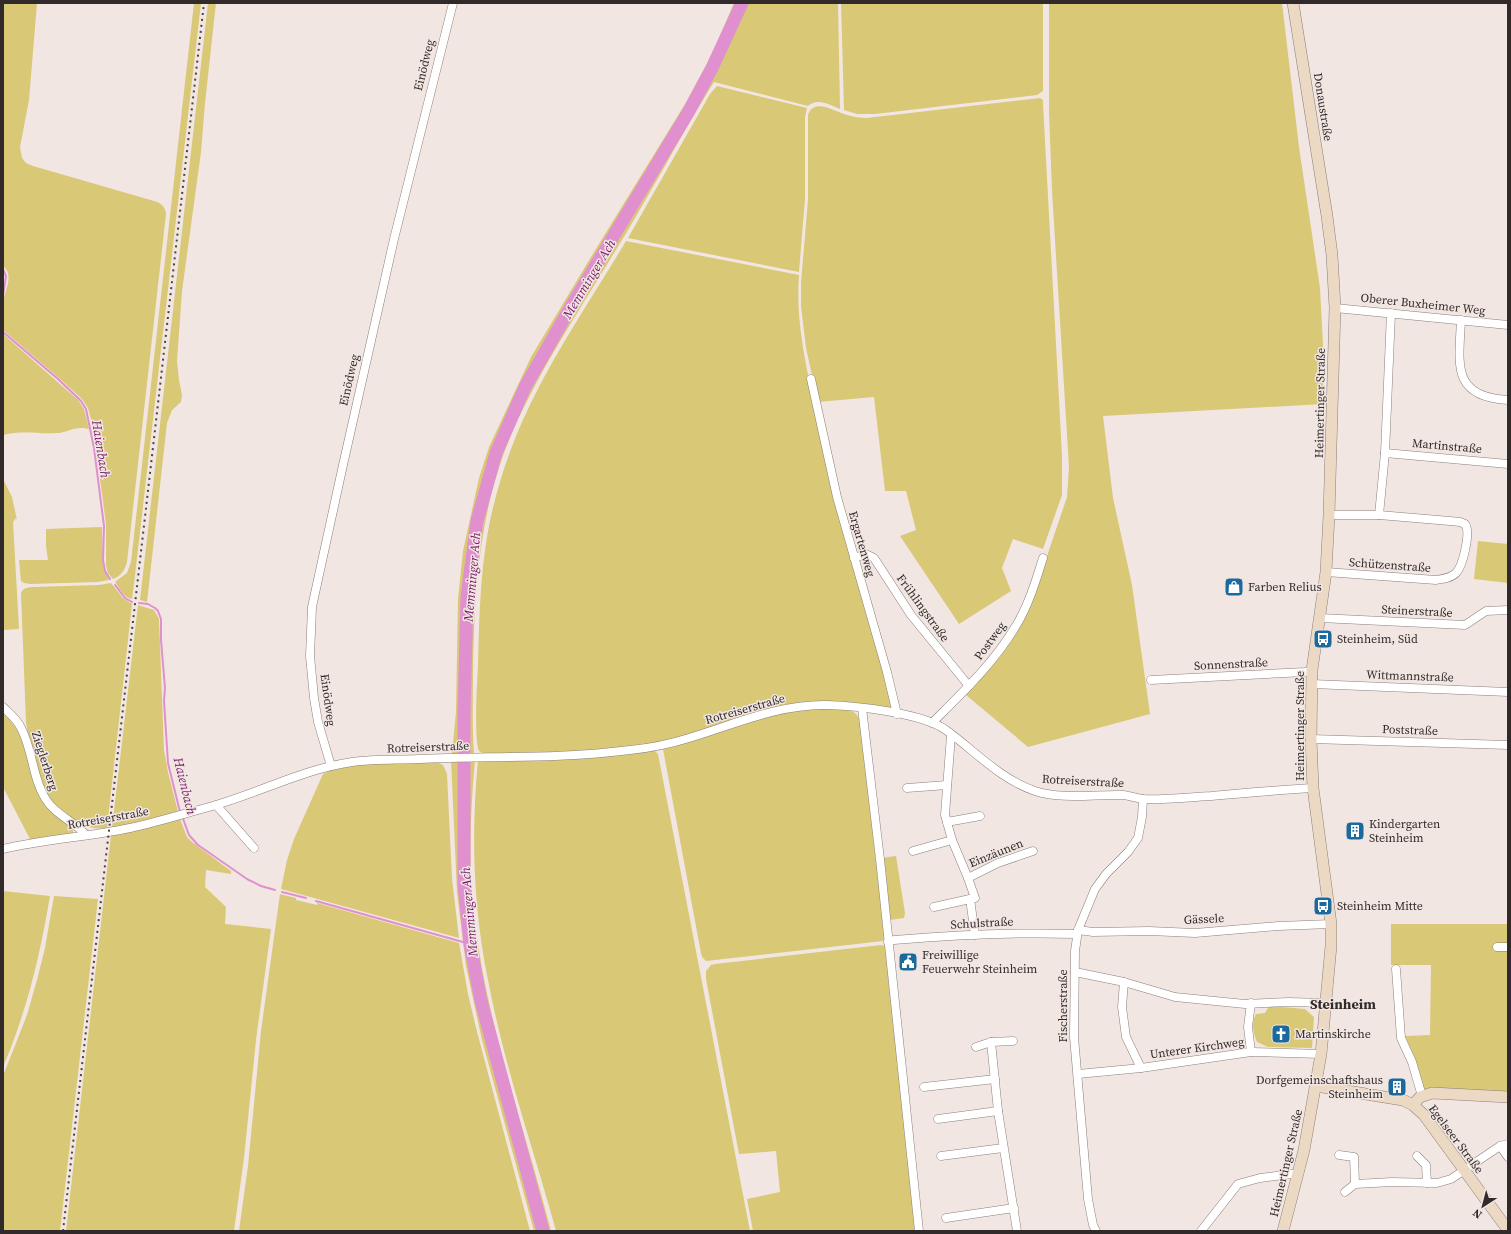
<svg xmlns="http://www.w3.org/2000/svg" width="1511" height="1234" font-family="'Source Serif 4',serif">
<style>
.green{fill:#d9c876}
.lines{fill:none;stroke-linecap:round;stroke-linejoin:round}
.stream{stroke:#e090cf;stroke-width:2}
.river{stroke:#e090cf;stroke-width:13}
.street-casing{stroke:#8a7f7c;stroke-width:9}
.secondary-casing{stroke:#8a7f7c;stroke-width:12}
.street{stroke:#fff;stroke-width:8}
.secondary{stroke:#ecd9c3;stroke-width:11}
.rail{stroke:#494442;stroke-width:2;stroke-dasharray:2 4;stroke-linecap:butt}
.labels{text-anchor:middle;dominant-baseline:central;stroke-width:3;stroke-linejoin:round;paint-order:stroke}
.street-label{font-size:12px;fill:#302b2a;stroke:#f2e6e2}
.poi-label{font-size:12px;fill:#302b2a;stroke:#f2e6e2;text-anchor:start}
.water-label{font-size:13px;font-style:italic;fill:#771a69;stroke:#f2e6e2}
.quarter-label{font-size:14px;font-weight:bold;fill:#302b2a;stroke:#f2e6e2}
</style>
<rect width="100%" height="100%" fill="#f2e6e2"/>
<g class="green">
<path d="M 3,3 L 37,3 L 29,100 L 20,147 L 22,158 L 26,163 L 33,166 L 154,201 C 161,203 165,206 166,214 L 127,562 C 125,570 121,576 113,579 L 108,573 L 106,565 L 106,525 L 103,501 L 92,423 L 88,408 L 82,399 L 59,378 L 3,330 C 3,321 2,312 3,303 C 4,292 15,275 3,266 Z"/>
<path d="M 194,3 L 201,3 L 134,584 L 132,599 C 124,598 120,589 115,582 L 127,573 L 131,562 Z"/>
<polygon points="208,3 216,3 205,103 201,152 182,291 177,361 179,380 182,395 181,402 172,410 167,423 147,602 140,600"/>
<path d="M 734,3 L 838,3 L 840,109 C 831,105 817,97 808,106 L 714,82 L 709,90 C 676,144 647,200 614,253 C 575,318 531,382 504,453 C 478,524 474,600 473,674 C 473,701 472,727 474,754 L 452,754 L 456,712 L 458,599 L 463,551 L 479,478 L 489,447 L 531,357 L 594,252 L 685,104 L 712,54 Z"/>
<polygon points="841,3 1043,3 1043,91 1037,95 875,114 857,114 844,110"/>
<polygon points="1049,3 1282,3 1299,147 1320,288 1323,345 1323,404 1103,416 1113,498 1132,585 1150,714 1028,747 966,695 994,662 1042,571 1067,497 1069,467 1052,191 1049,112"/>
<polygon points="717,86 807,108 805,117 805,199 799,272 628,238 710,94"/>
<path d="M 1040,98 L 1043,100 L 1043,104 L 1062,455 L 1062,495 L 1043,549 L 1013,539 L 1002,568 L 1011,591 L 959,624 L 900,536 L 916,530 L 906,491 L 885,491 L 874,397 L 818,402 L 806,348 L 801,306 L 801,283 L 808,199 L 808,115 C 814,97 835,112 847,115 C 854,117 860,118 867,118 Z"/>
<path d="M 626,241 L 799,275 C 796,314 803,351 811,389 L 885,670 L 892,706 L 890,708 L 786,705 L 769,709 L 701,731 L 653,744 L 578,752 L 484,754 L 479,751 C 474,741 477,682 478,667 C 479,622 480,576 488,531 C 495,494 507,456 522,422 C 550,359 591,300 626,241 Z"/>
<path d="M 3,334 L 78,400 L 84,409 L 89,429 C 75,425 68,433 56,433 C 37,434 22,430 3,435 Z"/>
<polygon points="3,479 12,497 17,520 16,518 13,522 19,629 3,630"/>
<polygon points="102,527 103,567 109,580 98,582 30,584 24,583 21,581 19,560 48,560 46,546 46,529"/>
<polygon points="1478,541 1508,544 1508,583 1474,579"/>
<path d="M 111,583 L 123,598 L 132,604 L 107,828 C 95,830 82,826 72,819 C 66,814 57,810 53,804 C 40,787 29,744 26,722 L 21,594 C 22,588 26,588 32,587 L 99,585 Z"/>
<polygon points="138,605 154,610 159,619 164,750 168,772 178,812 112,828"/>
<path d="M 829,708 C 841,709 856,707 860,721 L 885,940 L 883,941 L 706,961 L 702,957 L 701,953 L 663,749 L 742,723 L 791,710 Z"/>
<polygon points="3,712 18,730 22,739 35,783 73,828 73,833 33,840 30,839 3,787"/>
<path d="M 654,750 L 658,754 L 750,1231 L 556,1231 C 549,1205 541,1179 533,1152 C 516,1096 499,1038 488,980 C 473,907 471,834 478,760 Z"/>
<path d="M 451,760 L 475,760 C 470,814 468,869 475,923 C 488,1028 525,1129 551,1231 L 534,1231 L 482,1040 L 466,966 L 457,892 Z"/>
<path d="M 437,762 L 443,765 L 447,774 L 452,879 L 459,938 L 281,889 L 287,860 L 294,839 L 323,774 C 352,759 404,763 437,762 Z"/>
<polygon points="180,819 187,837 192,842 231,871 231,874 206,870 205,887 226,907 225,924 271,929 256,1040 244,1158 234,1231 66,1231 111,835"/>
<polygon points="896,856 905,913 904,918 890,920 881,858"/>
<path d="M 3,891 L 50,896 C 40,955 27,1011 3,1067 Z"/>
<polygon points="280,894 296,898 296,900 317,905 317,903 459,943 468,994 476,1028 530,1231 239,1231 248,1166 261,1031"/>
<polygon points="54,896 98,899 60,1231 3,1231 3,1076 27,1015 37,980 45,948"/>
<polygon points="1391,924 1508,924 1508,1093 1440,1089 1424,1089 1416,1063 1405,1036 1430,1035 1431,965 1391,965"/>
<polygon points="881,945 885,946 916,1231 753,1231 747,1199 780,1192 776,1151 739,1154 706,979 706,971 711,965 715,964"/>
<path d="M 1269,1006 L 1305,1009 L 1314,1017 L 1312,1048 L 1268,1047 L 1257,1042 C 1253,1032 1251,1024 1256,1014 L 1265,1013 Z"/>
</g>
<g class="lines">
<g class="stream">
<polyline points="3,269 6,276 3,296"/>
<polyline points="3,332 58,379 81,401 86,409 94,448 104,526 103,560 105,571 110,579"/>
<polyline points="115,585 125,598 132,602"/>
<polyline points="139,603 148,604 155,608 158,611 161,619 161,640 165,688 164,701 168,763 180,812"/>
<polyline points="182,816 189,835 198,845 247,879 261,886 275,890"/>
<polyline points="282,892 306,898"/>
<polyline points="316,901 470,944"/>
</g>
<polyline class="river" points="543,1231 481,1001 470,944 464,884 464,713 467,596 477,521 496,453 525,387 573,303 689,111 712,68 742,3"/>
<defs>
<g id="street">
<polyline points="1335,308 1508,325"/>
<path d="M 1461,320 C 1459,364 1451,397 1508,400"/>
<polyline points="811,379 837,497 887,672 897,714"/>
<polyline points="1385,453 1508,464"/>
<polyline points="1379,515 1385,453 1391,313"/>
<polyline points="854,558 866,554 874,558 911,615 969,686"/>
<path d="M 1326,572 L 1436,580 C 1443,579 1451,578 1456,573 C 1463,566 1471,532 1465,524 L 1460,522 L 1450,521 L 1379,515 L 1329,515"/>
<polyline points="1320,618 1465,625 1486,611 1508,610"/>
<polyline points="1151,680 1305,672 1312,670"/>
<polyline points="1312,684 1508,692"/>
<path d="M 3,707 C 9,713 18,720 21,728 C 33,750 32,777 45,798 C 55,815 74,821 86,835"/>
<polyline points="862,708 880,859 919,1231"/>
<path d="M 932,723 C 963,692 995,662 1017,624 C 1029,604 1036,580 1043,558"/>
<polyline points="951,735 945,815 952,840 968,878 975,898 970,899 975,935"/>
<polyline points="1311,739 1508,745"/>
<polyline points="331,766 318,722 314,698 310,656 312,607 343,465 394,239 453,3"/>
<polyline points="907,788 947,785"/>
<polyline points="216,805 254,848"/>
<polyline points="947,822 980,816"/>
<path d="M 3,849 C 45,839 88,837 130,828 C 157,822 183,814 209,807 C 257,794 303,769 352,762 C 374,759 397,760 419,759 C 489,756 560,759 630,750 C 650,748 670,744 689,738 C 735,724 779,704 827,705 C 858,706 922,713 946,730 C 976,752 1000,779 1035,791 C 1062,800 1096,794 1123,795 C 1130,796 1137,798 1143,799 C 1165,800 1189,797 1211,796 C 1245,793 1279,790 1313,788"/>
<polyline points="913,851 952,840"/>
<polyline points="968,878 998,863 1033,851"/>
<polyline points="934,907 970,899"/>
<polyline points="1078,930 1093,932 1149,931 1195,933 1278,926 1331,924"/>
<path d="M 888,942 L 894,940 C 955,935 1016,932 1077,934"/>
<polyline points="1497,947 1508,947"/>
<polyline points="1396,969 1401,1038 1412,1062 1422,1096"/>
<polyline points="1075,972 1124,982 1175,997 1245,1004 1289,1002 1325,1003"/>
<polyline points="1124,982 1122,1007 1126,1037 1141,1068"/>
<polyline points="1251,1003 1248,1027 1251,1052"/>
<polyline points="991,1042 998,1111 1017,1231"/>
<polyline points="976,1047 991,1042 1013,1041"/>
<polyline points="1078,1074 1141,1068 1251,1052 1321,1054"/>
<polyline points="924,1087 995,1079"/>
<polyline points="938,1119 998,1111"/>
<polyline points="1500,1146 1508,1157"/>
<polyline points="1339,1155 1354,1157 1355,1184"/>
<polyline points="941,1156 1003,1148"/>
<polyline points="1417,1156 1426,1165 1427,1183"/>
<polyline points="1345,1192 1355,1184 1392,1182 1437,1183 1451,1179 1500,1146 1508,1144"/>
<polyline points="946,1218 1014,1208"/>
<polyline points="1096,1231 1093,1225 1088,1199 1074,1037 1075,951 1078,930 1095,889 1106,874 1128,852 1138,838 1142,817 1143,799"/>
<polyline points="1201,1231 1238,1184 1260,1178 1292,1174 1298,1175"/>
</g>
<g id="secondary">
<polyline points="1316,1086 1403,1100 1413,1105 1424,1115 1508,1230"/>
<polyline points="1413,1105 1420,1097 1432,1093 1508,1097"/>
<polyline points="1283,1231 1304,1150 1321,1054 1331,946 1331,924 1313,788 1311,739 1312,670 1326,572 1329,515 1335,308 1332,255 1327,216 1293,3"/>
</g>
</defs>
<use href="#street" class="street-casing"/>
<use href="#secondary" class="secondary-casing"/>
<use href="#street" class="street"/>
<use href="#secondary" class="secondary"/>
<polyline class="rail" points="63,1231 204,3"/>
</g>
<defs>
<symbol id="shop-square" viewBox="-11 -11 22 22"><rect x="-9" y="-9" width="18" height="18" rx="4" fill="#1c6a9d" stroke="#f2e6e2"/><path d="M-5-2.5h2.3a2.7 3.5 0 0 1 5.4 0H5L5.5 6h-11ZM-1.5-2.5h3a1.5 2.3 0 0 0-3 0Z" fill="#fff"/></symbol>
<symbol id="bus-square" viewBox="-11 -11 22 22"><rect x="-9" y="-9" width="18" height="18" rx="4" fill="#1c6a9d" stroke="#f2e6e2"/><path d="M-5-6H5V4H4V6H2V4H-2V6H-4V4H-5ZM-3.5-4V0h7V-4ZM-3.5 1.2v1.5H-2V1.2ZM2 1.2v1.5H3.5V1.2Z" fill="#fff"/></symbol>
<symbol id="building-square" viewBox="-11 -11 22 22"><rect x="-9" y="-9" width="18" height="18" rx="4" fill="#1c6a9d" stroke="#f2e6e2"/><path d="M-4-6H4V6H1V3H-1V6H-4ZM-2.5-4.3h1.7v1.8h-1.7ZM.8-4.3h1.7v1.8H.8ZM-2.5-1h1.7V.8h-1.7ZM.8-1h1.7V.8H.8Z" fill="#fff"/></symbol>
<symbol id="civic-square" viewBox="-11 -11 22 22"><rect x="-9" y="-9" width="18" height="18" rx="4" fill="#1c6a9d" stroke="#f2e6e2"/><path d="M-.6-6.5H3V-4.5H.6V-3L4-1V1h2V6H-6V1h2V-1L-.6-3ZM-1.2 2.5V6h2.4V2.5Z" fill="#fff"/></symbol>
<symbol id="church-square" viewBox="-11 -11 22 22"><rect x="-9" y="-9" width="18" height="18" rx="4" fill="#1c6a9d" stroke="#f2e6e2"/><path d="M-1.2-6h2.4v3.5h3.3v2.4h-3.3V6h-2.4V-.1h-3.3v-2.4h3.3Z" fill="#fff"/></symbol>
</defs>
<g fill-rule="evenodd">
<use href="#shop-square" x="1223" y="576" width="22" height="22"/>
<use href="#bus-square" x="1312" y="628" width="22" height="22"/>
<use href="#building-square" x="1344" y="820" width="22" height="22"/>
<use href="#bus-square" x="1312" y="895" width="22" height="22"/>
<use href="#civic-square" x="897" y="951" width="22" height="22"/>
<use href="#church-square" x="1270" y="1023" width="22" height="22"/>
<use href="#building-square" x="1386" y="1076" width="22" height="22"/>
</g>
<g class="labels">
<g class="street-label">
<text transform="translate(424 65) rotate(-76)">Einödweg</text>
<text transform="translate(1323 107) rotate(81)">Donaustraße</text>
<text transform="translate(1423 304) rotate(6)">Oberer Buxheimer Weg</text>
<text transform="translate(349 380) rotate(-77)">Einödweg</text>
<text transform="translate(1320 403) rotate(-89)">Heimertinger Straße</text>
<text transform="translate(1447 446) rotate(5)">Martinstraße</text>
<text transform="translate(862 544) rotate(74)">Ergartenweg</text>
<text transform="translate(1390 565) rotate(4)">Schützenstraße</text>
<text transform="translate(923 608) rotate(54)">Frühlingstraße</text>
<text transform="translate(1417 611) rotate(3)">Steinerstraße</text>
<text transform="translate(990 641) rotate(-54)">Postweg</text>
<text transform="translate(1231 664) rotate(-3)">Sonnenstraße</text>
<text transform="translate(1410 676) rotate(2)">Wittmannstraße</text>
<text transform="translate(328 700) rotate(82)">Einödweg</text>
<text transform="translate(745 709) rotate(-16)">Rotreiserstraße</text>
<text transform="translate(1300 726) rotate(-90)">Heimertinger Straße</text>
<text transform="translate(1410 730) rotate(2)">Poststraße</text>
<text transform="translate(428 747) rotate(-2)">Rotreiserstraße</text>
<text transform="translate(45 761) rotate(72)">Zieglerberg</text>
<text transform="translate(1083 781) rotate(3)">Rotreiserstraße</text>
<text transform="translate(108 818) rotate(-10)">Rotreiserstraße</text>
<text transform="translate(996 853) rotate(-22)">Einzäunen</text>
<text transform="translate(1204 919) rotate(-3)">Gässele</text>
<text transform="translate(982 923) rotate(-3)">Schulstraße</text>
<text transform="translate(1063 1006) rotate(-90)">Fischerstraße</text>
<text transform="translate(1197 1048) rotate(-8)">Unterer Kirchweg</text>
<text transform="translate(1456 1139) rotate(53)">Egelseer Straße</text>
<text transform="translate(1286 1163) rotate(-77)">Heimertinger Straße</text>
</g>
<g class="poi-label">
<text x="1248" y="587">Farben Relius</text>
<text x="1337" y="639">Steinheim, Süd</text>
<text x="1369" y="824">Kindergarten<tspan x="1369" dy="14">Steinheim</tspan></text>
<text x="1337" y="906">Steinheim Mitte</text>
<text x="922" y="955">Freiwillige<tspan x="922" dy="14">Feuerwehr Steinheim</tspan></text>
<text x="1295" y="1034">Martinskirche</text>
<text x="1383" y="1080" text-anchor="end">Dorfgemeinschaftshaus<tspan x="1383" dy="14">Steinheim</tspan></text>
</g>
<g class="water-label">
<text transform="translate(589 279) rotate(-59)">Memminger Ach</text>
<text transform="translate(101 449) rotate(81)">Haienbach</text>
<text transform="translate(472 577) rotate(-85)">Memminger Ach</text>
<text transform="translate(185 786) rotate(76)">Haienbach</text>
<text transform="translate(469 912) rotate(-95)">Memminger Ach</text>
</g>
<g class="quarter-label">
<text x="1343" y="1004">Steinheim</text>
</g>
</g>
<rect width="1511" height="1234" fill="none" stroke="#302b2a" stroke-width="8"/>
<g transform="translate(1483 1206) rotate(216)" stroke="#f2e6e2" stroke-width="3" paint-order="stroke">
<path d="M0-3L7 15L0 10L-7 15Z" fill="#302b2a"/>
<text y="-6" font-size="11" font-weight="bold" text-anchor="middle" fill="#302b2a">N</text>
</g>
</svg>
